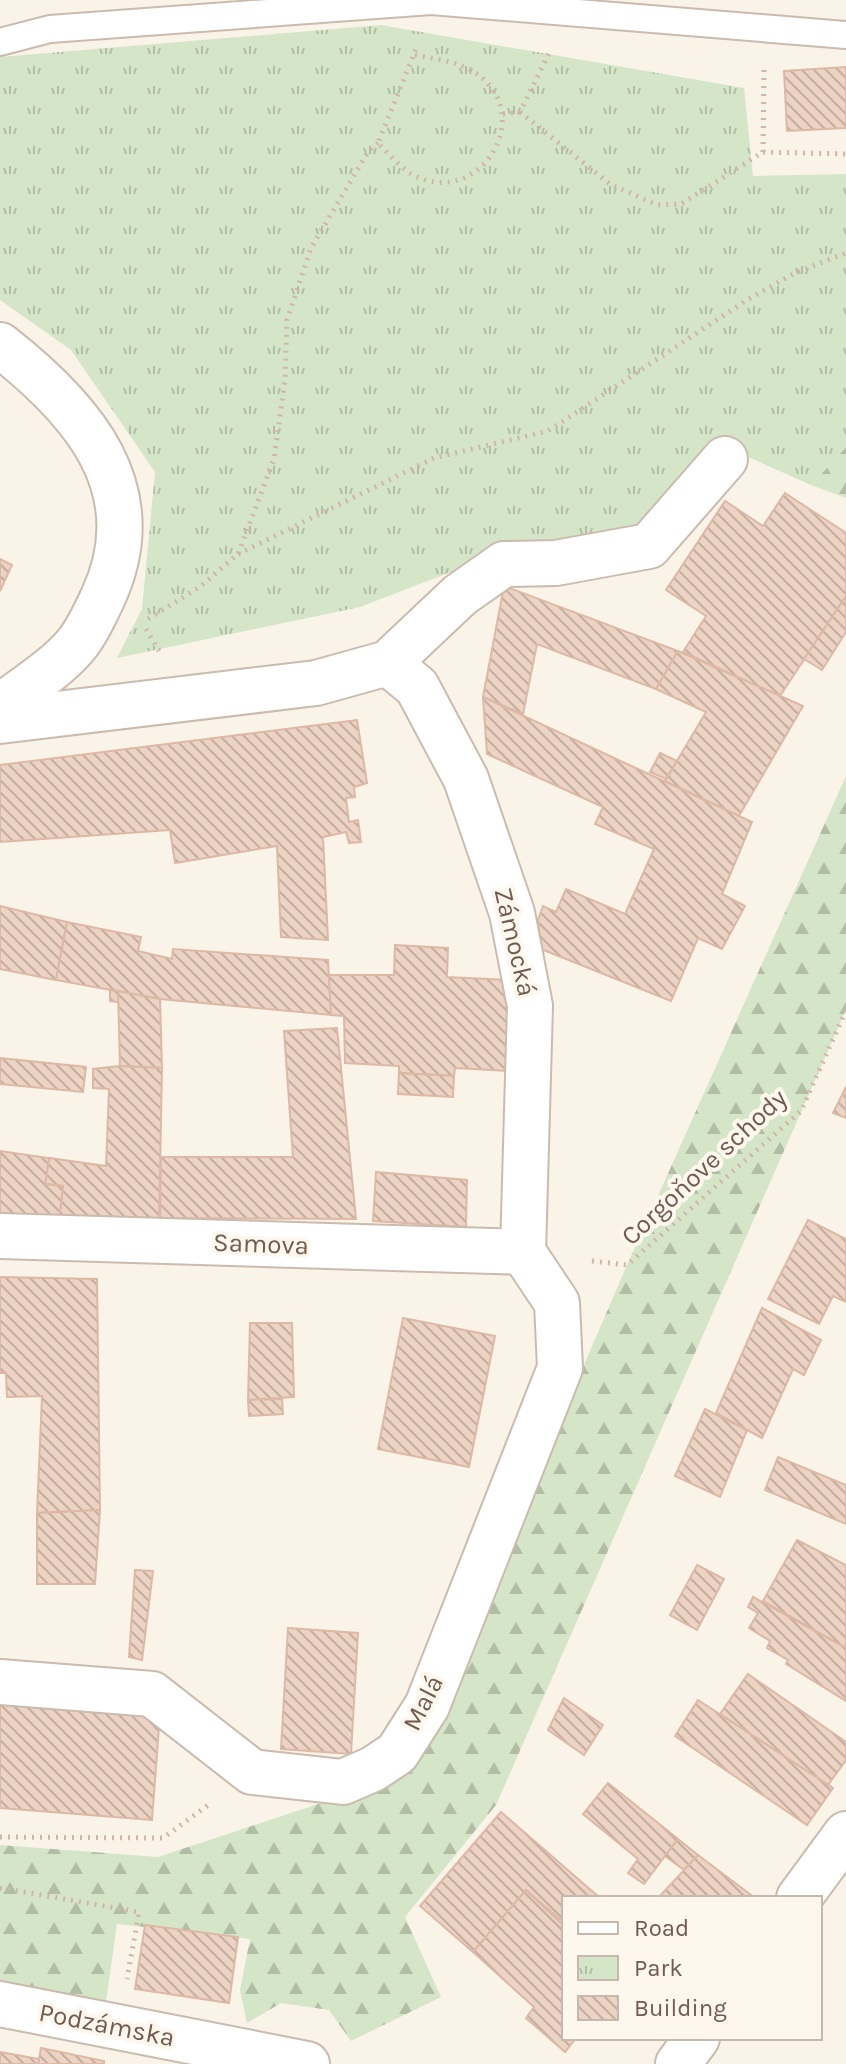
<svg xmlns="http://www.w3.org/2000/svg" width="846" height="2064" font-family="Karla,sans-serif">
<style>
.forest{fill:url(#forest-firs)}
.park{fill:url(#park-tufts)}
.building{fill:url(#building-back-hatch);stroke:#ddb9a5;stroke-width:2}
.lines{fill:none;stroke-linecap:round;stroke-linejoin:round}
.lane-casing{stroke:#cbbbaf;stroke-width:30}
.street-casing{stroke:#cbbbaf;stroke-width:48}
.path{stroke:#d1b6a6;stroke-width:5;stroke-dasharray:2 6;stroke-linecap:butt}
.lane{stroke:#fff;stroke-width:26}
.street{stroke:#fff;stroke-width:44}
.labels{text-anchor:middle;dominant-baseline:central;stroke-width:8;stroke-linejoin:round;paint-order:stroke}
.street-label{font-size:26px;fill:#715b4f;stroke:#fdf7ee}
</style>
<defs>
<pattern id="forest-firs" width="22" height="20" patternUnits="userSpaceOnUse" patternTransform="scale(2)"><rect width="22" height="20" fill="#d5e6c8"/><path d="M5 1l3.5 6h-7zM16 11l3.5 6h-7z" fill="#b1bda5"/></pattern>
<pattern id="park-tufts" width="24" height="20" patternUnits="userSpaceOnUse" patternTransform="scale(2)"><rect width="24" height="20" fill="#d5e6c8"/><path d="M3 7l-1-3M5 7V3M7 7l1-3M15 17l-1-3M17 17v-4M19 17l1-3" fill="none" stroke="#b1bda5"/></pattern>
<pattern id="building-back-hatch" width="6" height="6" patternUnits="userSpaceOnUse" patternTransform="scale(2)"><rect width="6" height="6" fill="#ecd3c3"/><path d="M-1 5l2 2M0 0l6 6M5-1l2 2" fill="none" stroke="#c4aea1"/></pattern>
</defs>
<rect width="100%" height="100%" fill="#faf3e8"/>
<g class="forest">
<polygon points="846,447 846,498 811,485"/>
<polygon points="846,776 846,1010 496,1805 405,1917 441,1997 351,2041 329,2010 281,2003 247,2023 240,1990 250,1939 117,1924 104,2016 0,1986 0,1845 158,1857 408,1774 627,1265"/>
</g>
<polygon class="park" points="381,25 744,88 753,176 846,174 846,447 811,485 721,445 636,531 495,555 360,607 117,658 142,609 155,472 71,350 0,300 0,57"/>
<g class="building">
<polygon points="846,67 846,128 787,131 784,71"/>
<polygon points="785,493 846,533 846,596 780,696 683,652 706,616 666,590 725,501 763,526"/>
<polygon points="0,559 12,565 0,591"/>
<polygon points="504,586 678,651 656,689 537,644 523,714 483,697"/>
<polygon points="846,596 846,632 822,670 804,659"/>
<polygon points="678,651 803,706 739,816 665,781 706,712 656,689"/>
<polygon points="483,697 752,822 722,894 745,906 722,949 698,938 671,1001 541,949 538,920 543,906 556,912 566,889 625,914 654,849 595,824 603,807 487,754"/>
<polygon points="357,720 367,783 354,787 355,797 346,798 349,822 358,820 361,842 349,843 346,832 323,837 328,940 281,937 277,846 175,863 170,830 0,842 0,765"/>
<polygon points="660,753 677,761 666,779 650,772"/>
<polygon points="0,906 67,922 56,980 0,969"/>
<polygon points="67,922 141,937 138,951 172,959 173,949 328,960 331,1015 160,999 56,980"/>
<polygon points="395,945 448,948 447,977 512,980 508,1071 455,1068 454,1076 399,1073 399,1066 345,1063 344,1016 331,1015 329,975 394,975"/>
<polygon points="110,990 118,991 119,1002 110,1001"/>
<polygon points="118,991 160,999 162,1068 120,1066"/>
<polygon points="337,1028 356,1219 160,1218 161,1157 293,1157 284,1031"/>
<polygon points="0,1058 86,1067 83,1092 0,1084"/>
<polygon points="120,1066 162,1068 159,1223 59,1221 63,1186 45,1184 49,1158 106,1166 109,1089 93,1088 93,1069"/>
<polygon points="399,1073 454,1076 453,1097 398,1094"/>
<polygon points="846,1087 846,1118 833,1113"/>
<polygon points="0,1151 49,1158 45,1184 63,1186 59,1221 0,1220"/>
<polygon points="376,1172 467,1180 466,1227 373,1221"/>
<polygon points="808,1220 846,1239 846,1302 833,1296 819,1324 768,1299"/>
<polygon points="0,1277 97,1279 100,1510 37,1513 42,1396 7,1397 6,1373 0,1373"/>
<polygon points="762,1308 821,1340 804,1375 793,1369 762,1438 716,1413"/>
<polygon points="403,1318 495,1336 469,1467 378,1449"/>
<polygon points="250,1323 292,1323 294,1397 248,1400"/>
<polygon points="282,1399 283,1414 249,1416 248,1400"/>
<polygon points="705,1409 747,1430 720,1497 675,1476"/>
<polygon points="778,1457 846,1485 846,1524 765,1490"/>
<polygon points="100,1510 95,1584 37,1584 37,1513"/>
<polygon points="797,1540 846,1565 846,1648 763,1601"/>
<polygon points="697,1565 724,1579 697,1630 670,1615"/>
<polygon points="135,1570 153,1571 142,1660 129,1657"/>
<polygon points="753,1597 846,1648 846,1701 786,1664 788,1660 767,1648 770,1641 749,1628 758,1613 748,1607"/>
<polygon points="288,1628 358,1633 351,1754 281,1749"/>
<polygon points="748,1674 846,1742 846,1760 828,1785 720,1714"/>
<polygon points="564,1698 603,1725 584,1755 548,1730"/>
<polygon points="698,1700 833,1788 807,1825 675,1736"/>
<polygon points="0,1701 160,1714 152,1820 0,1808"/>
<polygon points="608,1783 678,1839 644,1884 628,1873 638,1859 583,1814"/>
<polygon points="501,1812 600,1898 564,1898 564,1923 526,1890 473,1952 420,1906"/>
<polygon points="678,1839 698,1855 684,1870 665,1856"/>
<polygon points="698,1855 755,1898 658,1898"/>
<polygon points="526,1890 564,1926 564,2038 576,2038 565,2052 526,2018 534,2007 473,1952"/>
<polygon points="145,1925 238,1937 229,2003 135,1989"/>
<polygon points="41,2048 104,2061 104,2064 38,2064"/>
<polygon points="0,2052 39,2059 38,2064 0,2064"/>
</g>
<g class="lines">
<defs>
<polyline id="lane" points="0,42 50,29 431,1 846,35"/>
<g id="street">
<path d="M 0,345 C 82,409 153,489 103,597 C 96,612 87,632 76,645 C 56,669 24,688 0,707"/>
<polyline points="388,663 460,595 504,564 556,563 649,546 725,459"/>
<polyline points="0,721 316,683 388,663 417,687 466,779 512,913 530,1006 523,1252"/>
<polyline points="0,1236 523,1252"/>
<polyline points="0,1682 152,1694 252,1772 343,1782 373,1769 397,1753 427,1706 560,1368 557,1303 523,1252"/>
<polyline points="799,1898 846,1834"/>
<polyline points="0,2004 307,2064"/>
<polyline points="678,2064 697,2038"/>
</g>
</defs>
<use href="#lane" class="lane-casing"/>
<use href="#street" class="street-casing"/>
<g class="path">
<path d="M 415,55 C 435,59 457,61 474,72 C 538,112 482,208 415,176 C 401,169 389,154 378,143 L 418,44"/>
<polyline points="520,112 610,184 657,205 681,204 763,152 846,154"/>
<polyline points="503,114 520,112 550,51"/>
<polyline points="763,152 764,68"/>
<polyline points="238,554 434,458 548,431 747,300 795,273 846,253"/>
<polyline points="148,619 201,586 238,554 274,459 285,380 287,320 311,248 368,152 378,143"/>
<polyline points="146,629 159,651"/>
<polyline points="592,1261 627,1265 801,1111 846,1010"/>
<polyline points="0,1837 163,1838 211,1803"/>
<polyline points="0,1888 139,1912 127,1979"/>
</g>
<use href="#lane" class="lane"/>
<use href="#street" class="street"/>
</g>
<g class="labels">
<g class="street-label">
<text transform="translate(515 942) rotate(77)">Zámocká</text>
<text transform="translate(704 1167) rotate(-43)">Corgoňove schody</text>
<text transform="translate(261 1244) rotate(2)">Samova</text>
<text transform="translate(423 1703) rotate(-63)">Malá</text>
<text transform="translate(107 2025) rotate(11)">Podzámska</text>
</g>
</g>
<rect x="562" y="1896" width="260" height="144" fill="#fdf7ee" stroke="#c5b9ae" stroke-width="2"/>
<rect x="578" y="1922" width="40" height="12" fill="#ffffff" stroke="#c5b9ae" stroke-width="2"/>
<text x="634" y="1936" font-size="24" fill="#715b4f">Road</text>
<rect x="578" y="1956" width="40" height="24" fill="url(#park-tufts)" stroke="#c5b9ae" stroke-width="2"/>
<text x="634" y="1976" font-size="24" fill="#715b4f">Park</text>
<rect x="578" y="1996" width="40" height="24" fill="url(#building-back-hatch)" stroke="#c5b9ae" stroke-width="2"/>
<text x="634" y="2016" font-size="24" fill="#715b4f">Building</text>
</svg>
